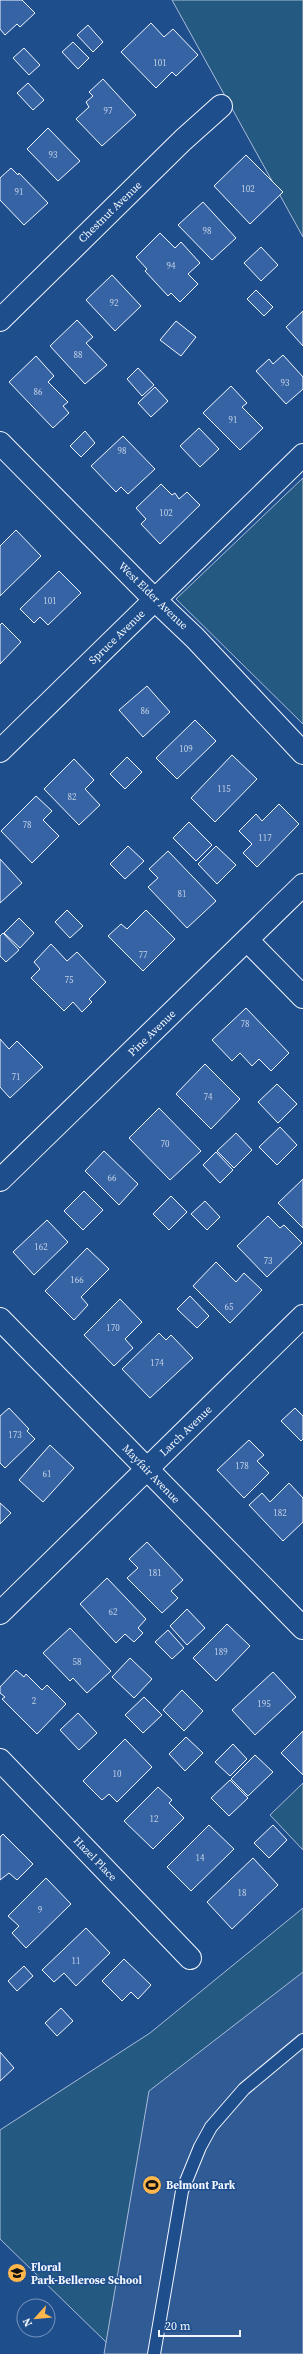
<svg xmlns="http://www.w3.org/2000/svg" width="303" height="2354" font-family="'Source Serif 4',serif">
<style>
.green{fill:#245a82;stroke:#a8bbd7}
.parking{fill:#305b95;stroke:#a8bbd7}
.building{fill:#3563a3;stroke:#f2f6ff}
.lines{fill:none;stroke-linecap:round;stroke-linejoin:round}
.lane-casing{stroke:#f2f6ff;stroke-width:14}
.street-casing{stroke:#f2f6ff;stroke-width:24}
.lane{stroke:#1f4e8c;stroke-width:12}
.street{stroke:#1f4e8c;stroke-width:22}
.labels{text-anchor:middle;dominant-baseline:central;stroke-width:3;stroke-linejoin:round;paint-order:stroke}
.number-label{font-size:9px;fill:#c3d1e8}
.street-label{font-size:11px;fill:#f2f6ff;stroke:#1f4e8c}
.poi-label{font-size:11px;font-weight:bold;fill:#f2f6ff;stroke:#1f4e8c;text-anchor:start}
</style>
<rect width="100%" height="100%" fill="#1f4e8c"/>
<g class="green">
<polygon points="172,0 303,0 303,237"/>
<polygon points="303,478 303,724 176,599"/>
<polygon points="303,1783 303,1850 270,1815"/>
<polygon points="303,1908 303,2354 107,2343 0,2239 0,2130 150,2033"/>
</g>
<polygon class="parking" points="303,1972 303,2354 104,2354 149,2091"/>
<g class="building">
<polygon points="0,0 22,0 35,13 20,27 17,24 5,35 0,29"/>
<polygon points="151,23 164,37 173,29 198,55 176,76 172,72 156,88 121,52"/>
<polygon points="88,25 103,42 93,52 77,35"/>
<polygon points="73,42 89,58 78,69 62,52"/>
<polygon points="24,48 40,65 29,75 13,58"/>
<polygon points="103,79 136,115 102,146 76,119 89,107 86,102 93,96 89,92"/>
<polygon points="28,83 44,100 33,110 17,93"/>
<polygon points="48,128 80,161 58,181 27,149"/>
<polygon points="246,155 283,192 250,224 214,186"/>
<polygon points="11,168 18,175 19,173 48,203 24,225 0,200 0,178"/>
<polygon points="203,202 236,238 212,260 178,225"/>
<polygon points="160,233 175,248 181,242 200,263 188,274 198,284 180,302 171,293 168,296 145,271 147,269 136,257"/>
<polygon points="261,247 278,265 261,281 244,263"/>
<polygon points="112,275 141,306 115,331 86,300"/>
<polygon points="256,290 273,307 264,316 247,299"/>
<polygon points="303,311 303,346 286,327"/>
<polygon points="77,320 93,337 86,343 107,365 85,384 50,346"/>
<polygon points="176,321 196,337 181,356 160,340"/>
<polygon points="283,355 303,377 303,389 286,404 256,371 269,359 273,364"/>
<polygon points="36,356 54,376 48,382 68,402 63,406 69,413 53,428 9,382"/>
<polygon points="138,368 154,385 142,396 127,379"/>
<polygon points="231,386 247,403 242,407 263,428 240,450 203,413"/>
<polygon points="155,387 168,401 151,417 138,403"/>
<polygon points="199,428 219,449 200,467 180,446"/>
<polygon points="85,431 95,443 81,457 70,446"/>
<polygon points="123,436 155,469 128,494 121,487 116,492 91,466"/>
<polygon points="161,484 172,495 175,493 179,499 187,492 200,505 160,544 141,524 146,519 136,508"/>
<polygon points="16,530 41,556 0,596 0,546"/>
<polygon points="59,571 81,593 48,625 40,617 34,623 20,609"/>
<polygon points="2,623 21,642 0,664 0,625"/>
<polygon points="147,686 170,712 143,737 119,710"/>
<polygon points="195,720 216,741 177,779 156,758"/>
<polygon points="232,755 257,779 215,822 191,798"/>
<polygon points="127,757 142,772 125,789 110,774"/>
<polygon points="74,759 94,780 85,789 100,805 79,825 44,789"/>
<polygon points="36,796 52,811 43,820 59,836 32,863 1,831"/>
<polygon points="279,804 299,824 257,867 243,853 252,844 239,831 256,814 262,821"/>
<polygon points="189,822 212,845 196,861 173,838"/>
<polygon points="128,846 144,861 125,879 110,864"/>
<polygon points="216,846 236,865 217,884 198,864"/>
<polygon points="168,851 216,901 187,928 148,887 158,878 149,869"/>
<polygon points="0,859 22,883 0,903"/>
<polygon points="67,910 83,926 70,938 55,922"/>
<polygon points="146,910 175,939 143,971 108,936 121,924 127,929"/>
<polygon points="19,918 34,933 20,948 4,933"/>
<polygon points="3,933 19,950 6,962 0,956 0,936"/>
<polygon points="51,944 67,961 77,952 106,982 89,999 92,1002 82,1012 73,1002 64,1011 31,978 40,969 34,962"/>
<polygon points="246,1008 289,1053 271,1071 259,1059 252,1066 240,1053 232,1061 212,1040"/>
<polygon points="0,1039 9,1049 17,1041 43,1067 10,1098 0,1087"/>
<polygon points="205,1064 240,1099 211,1129 176,1094"/>
<polygon points="277,1084 297,1104 278,1123 258,1102"/>
<polygon points="159,1108 201,1151 170,1180 129,1138"/>
<polygon points="280,1127 297,1145 277,1165 259,1147"/>
<polygon points="236,1133 252,1150 234,1168 217,1151"/>
<polygon points="104,1151 138,1184 119,1205 85,1171"/>
<polygon points="216,1152 233,1170 220,1183 203,1165"/>
<polygon points="303,1179 303,1228 278,1203"/>
<polygon points="84,1191 103,1210 83,1230 64,1211"/>
<polygon points="171,1196 187,1212 169,1230 153,1214"/>
<polygon points="205,1201 220,1217 207,1230 191,1214"/>
<polygon points="268,1216 280,1228 284,1225 302,1243 267,1277 237,1246"/>
<polygon points="47,1220 68,1242 34,1275 13,1252"/>
<polygon points="87,1248 109,1269 81,1297 88,1305 74,1320 45,1291"/>
<polygon points="216,1262 236,1282 244,1273 262,1290 230,1323 193,1286"/>
<polygon points="190,1296 209,1316 197,1328 177,1309"/>
<polygon points="120,1299 142,1322 125,1339 133,1348 114,1366 84,1335"/>
<polygon points="159,1333 166,1340 171,1335 193,1358 150,1398 122,1369"/>
<polygon points="9,1408 29,1429 27,1431 35,1439 5,1468 0,1463 0,1416"/>
<polygon points="295,1408 303,1416 303,1439 301,1441 281,1421"/>
<polygon points="249,1440 264,1455 257,1461 269,1473 244,1498 217,1470"/>
<polygon points="50,1445 74,1468 43,1502 19,1480"/>
<polygon points="289,1483 303,1498 303,1522 283,1541 249,1505 262,1493 270,1502"/>
<polygon points="0,1503 11,1513 0,1524"/>
<polygon points="147,1542 183,1580 171,1591 178,1598 162,1613 127,1578 138,1568 129,1559"/>
<polygon points="107,1578 146,1619 138,1628 143,1633 134,1642 125,1634 116,1643 80,1604"/>
<polygon points="187,1609 205,1628 187,1645 170,1626"/>
<polygon points="227,1624 250,1646 216,1681 193,1658"/>
<polygon points="70,1628 111,1671 87,1693 73,1678 70,1681 43,1653"/>
<polygon points="168,1630 184,1648 172,1659 155,1642"/>
<polygon points="130,1658 152,1679 134,1698 112,1677"/>
<polygon points="16,1670 24,1677 26,1674 42,1690 47,1685 66,1704 37,1734 2,1699 5,1697 0,1693 0,1687"/>
<polygon points="273,1672 296,1697 255,1735 232,1710"/>
<polygon points="182,1690 203,1711 184,1731 163,1710"/>
<polygon points="144,1697 162,1715 143,1733 125,1715"/>
<polygon points="78,1713 97,1733 79,1750 60,1730"/>
<polygon points="303,1731 303,1775 281,1753"/>
<polygon points="186,1737 203,1753 185,1771 169,1754"/>
<polygon points="125,1739 152,1767 117,1802 109,1794 102,1800 83,1781"/>
<polygon points="233,1744 247,1759 230,1776 215,1762"/>
<polygon points="255,1755 273,1772 248,1796 231,1779"/>
<polygon points="230,1780 248,1798 229,1816 211,1798"/>
<polygon points="158,1787 172,1800 169,1803 184,1818 153,1849 124,1821"/>
<polygon points="209,1825 234,1849 191,1891 167,1867"/>
<polygon points="273,1825 287,1840 269,1858 254,1843"/>
<polygon points="3,1834 33,1864 17,1880 9,1873 0,1880 0,1837"/>
<polygon points="253,1858 278,1885 232,1929 207,1902"/>
<polygon points="46,1878 71,1904 26,1948 12,1933 19,1926 8,1916"/>
<polygon points="86,1928 110,1953 76,1986 64,1973 54,1982 42,1970"/>
<polygon points="124,1959 151,1985 138,1999 131,1992 122,2001 102,1981"/>
<polygon points="24,1966 33,1976 17,1991 8,1981"/>
<polygon points="61,2008 73,2021 57,2036 45,2023"/>
<polygon points="0,2052 14,2068 0,2081"/>
</g>
<g class="lines">
<defs>
<polyline id="lane" points="154,2354 182,2191 200,2147 211,2127 244,2089 303,2040"/>
<g id="street">
<polyline points="0,320 183,140 221,106"/>
<polyline points="0,443 155,600 195,638 303,753"/>
<polyline points="0,751 303,455"/>
<polyline points="247,940 303,997"/>
<polyline points="0,1180 303,885"/>
<polyline points="0,1319 303,1628"/>
<polyline points="0,1613 303,1316"/>
<polyline points="0,1760 190,1958"/>
</g>
</defs>
<use href="#lane" class="lane-casing"/>
<use href="#street" class="street-casing"/>
<use href="#lane" class="lane"/>
<use href="#street" class="street"/>
</g>
<defs>
<symbol id="stadium-disc" viewBox="-11 -11 22 22"><circle r="9.5" fill="#ffb74d" stroke="#1f4e8c"/><path d="M0-5a6.5 5 0 1 0 0 10a6.5 5 0 1 0 0-10ZM-3.5-1.8h7v3.6h-7Z" fill="#111"/></symbol>
<symbol id="school-disc" viewBox="-11 -11 22 22"><circle r="9.5" fill="#ffb74d" stroke="#1f4e8c"/><path d="M0-5L7-2L0 1L-7-2ZM-4 1L0 2.5L4 1V4Q0 6-4 4Z" fill="#111"/></symbol>
</defs>
<g fill-rule="evenodd">
<use href="#stadium-disc" x="141" y="2174" width="22" height="22"/>
<use href="#school-disc" x="6" y="2262" width="22" height="22"/>
</g>
<g class="labels">
<g class="number-label">
<text x="160" y="63">101</text>
<text x="108" y="111">97</text>
<text x="53" y="155">93</text>
<text x="248" y="189">102</text>
<text x="19" y="192">91</text>
<text x="207" y="231">98</text>
<text x="171" y="266">94</text>
<text x="114" y="303">92</text>
<text x="78" y="355">88</text>
<text x="285" y="383">93</text>
<text x="38" y="392">86</text>
<text x="233" y="420">91</text>
<text x="122" y="451">98</text>
<text x="166" y="513">102</text>
<text x="50" y="601">101</text>
<text x="145" y="711">86</text>
<text x="186" y="749">109</text>
<text x="224" y="789">115</text>
<text x="72" y="797">82</text>
<text x="27" y="825">78</text>
<text x="265" y="838">117</text>
<text x="182" y="894">81</text>
<text x="143" y="955">77</text>
<text x="69" y="980">75</text>
<text x="245" y="1024">78</text>
<text x="16" y="1077">71</text>
<text x="208" y="1097">74</text>
<text x="165" y="1144">70</text>
<text x="112" y="1178">66</text>
<text x="41" y="1247">162</text>
<text x="268" y="1261">73</text>
<text x="77" y="1280">166</text>
<text x="229" y="1307">65</text>
<text x="113" y="1328">170</text>
<text x="157" y="1363">174</text>
<text x="15" y="1435">173</text>
<text x="242" y="1466">178</text>
<text x="47" y="1474">61</text>
<text x="280" y="1513">182</text>
<text x="155" y="1573">181</text>
<text x="113" y="1612">62</text>
<text x="221" y="1652">189</text>
<text x="77" y="1662">58</text>
<text x="34" y="1701">2</text>
<text x="264" y="1704">195</text>
<text x="117" y="1774">10</text>
<text x="154" y="1819">12</text>
<text x="200" y="1858">14</text>
<text x="242" y="1893">18</text>
<text x="40" y="1910">9</text>
<text x="76" y="1961">11</text>
</g>
<g class="street-label">
<text transform="translate(110 212) rotate(-44)">Chestnut Avenue</text>
<text transform="translate(153 596) rotate(44)">West Elder Avenue</text>
<text transform="translate(117 637) rotate(-44)">Spruce Avenue</text>
<text transform="translate(152 1033) rotate(-44)">Pine Avenue</text>
<text transform="translate(186 1431) rotate(-44)">Larch Avenue</text>
<text transform="translate(151 1474) rotate(46)">Mayfair Avenue</text>
<text transform="translate(95 1859) rotate(46)">Hazel Place</text>
</g>
<g class="poi-label">
<text x="166" y="2185">Belmont Park</text>
<text x="31" y="2267">Floral<tspan x="31" dy="13">Park-Bellerose School</tspan></text>
</g>
</g>
<g transform="translate(36 2318) rotate(243)"><circle r="19" fill="#1f4e8c" stroke="#7391ba"/>
<path d="M0-3L7 15L0 10L-7 15Z" fill="#ffb74d"/>
<text y="-6" font-size="11" font-weight="bold" text-anchor="middle" fill="#f2f6ff">N</text>
</g>
<path d="M159 2330v6h81v-6" fill="none" stroke="#f2f6ff" stroke-width="2"/>
<text x="165" y="2330" font-size="12" fill="#f2f6ff" stroke="#1f4e8c" stroke-width="3" paint-order="stroke">20 m</text>
</svg>
